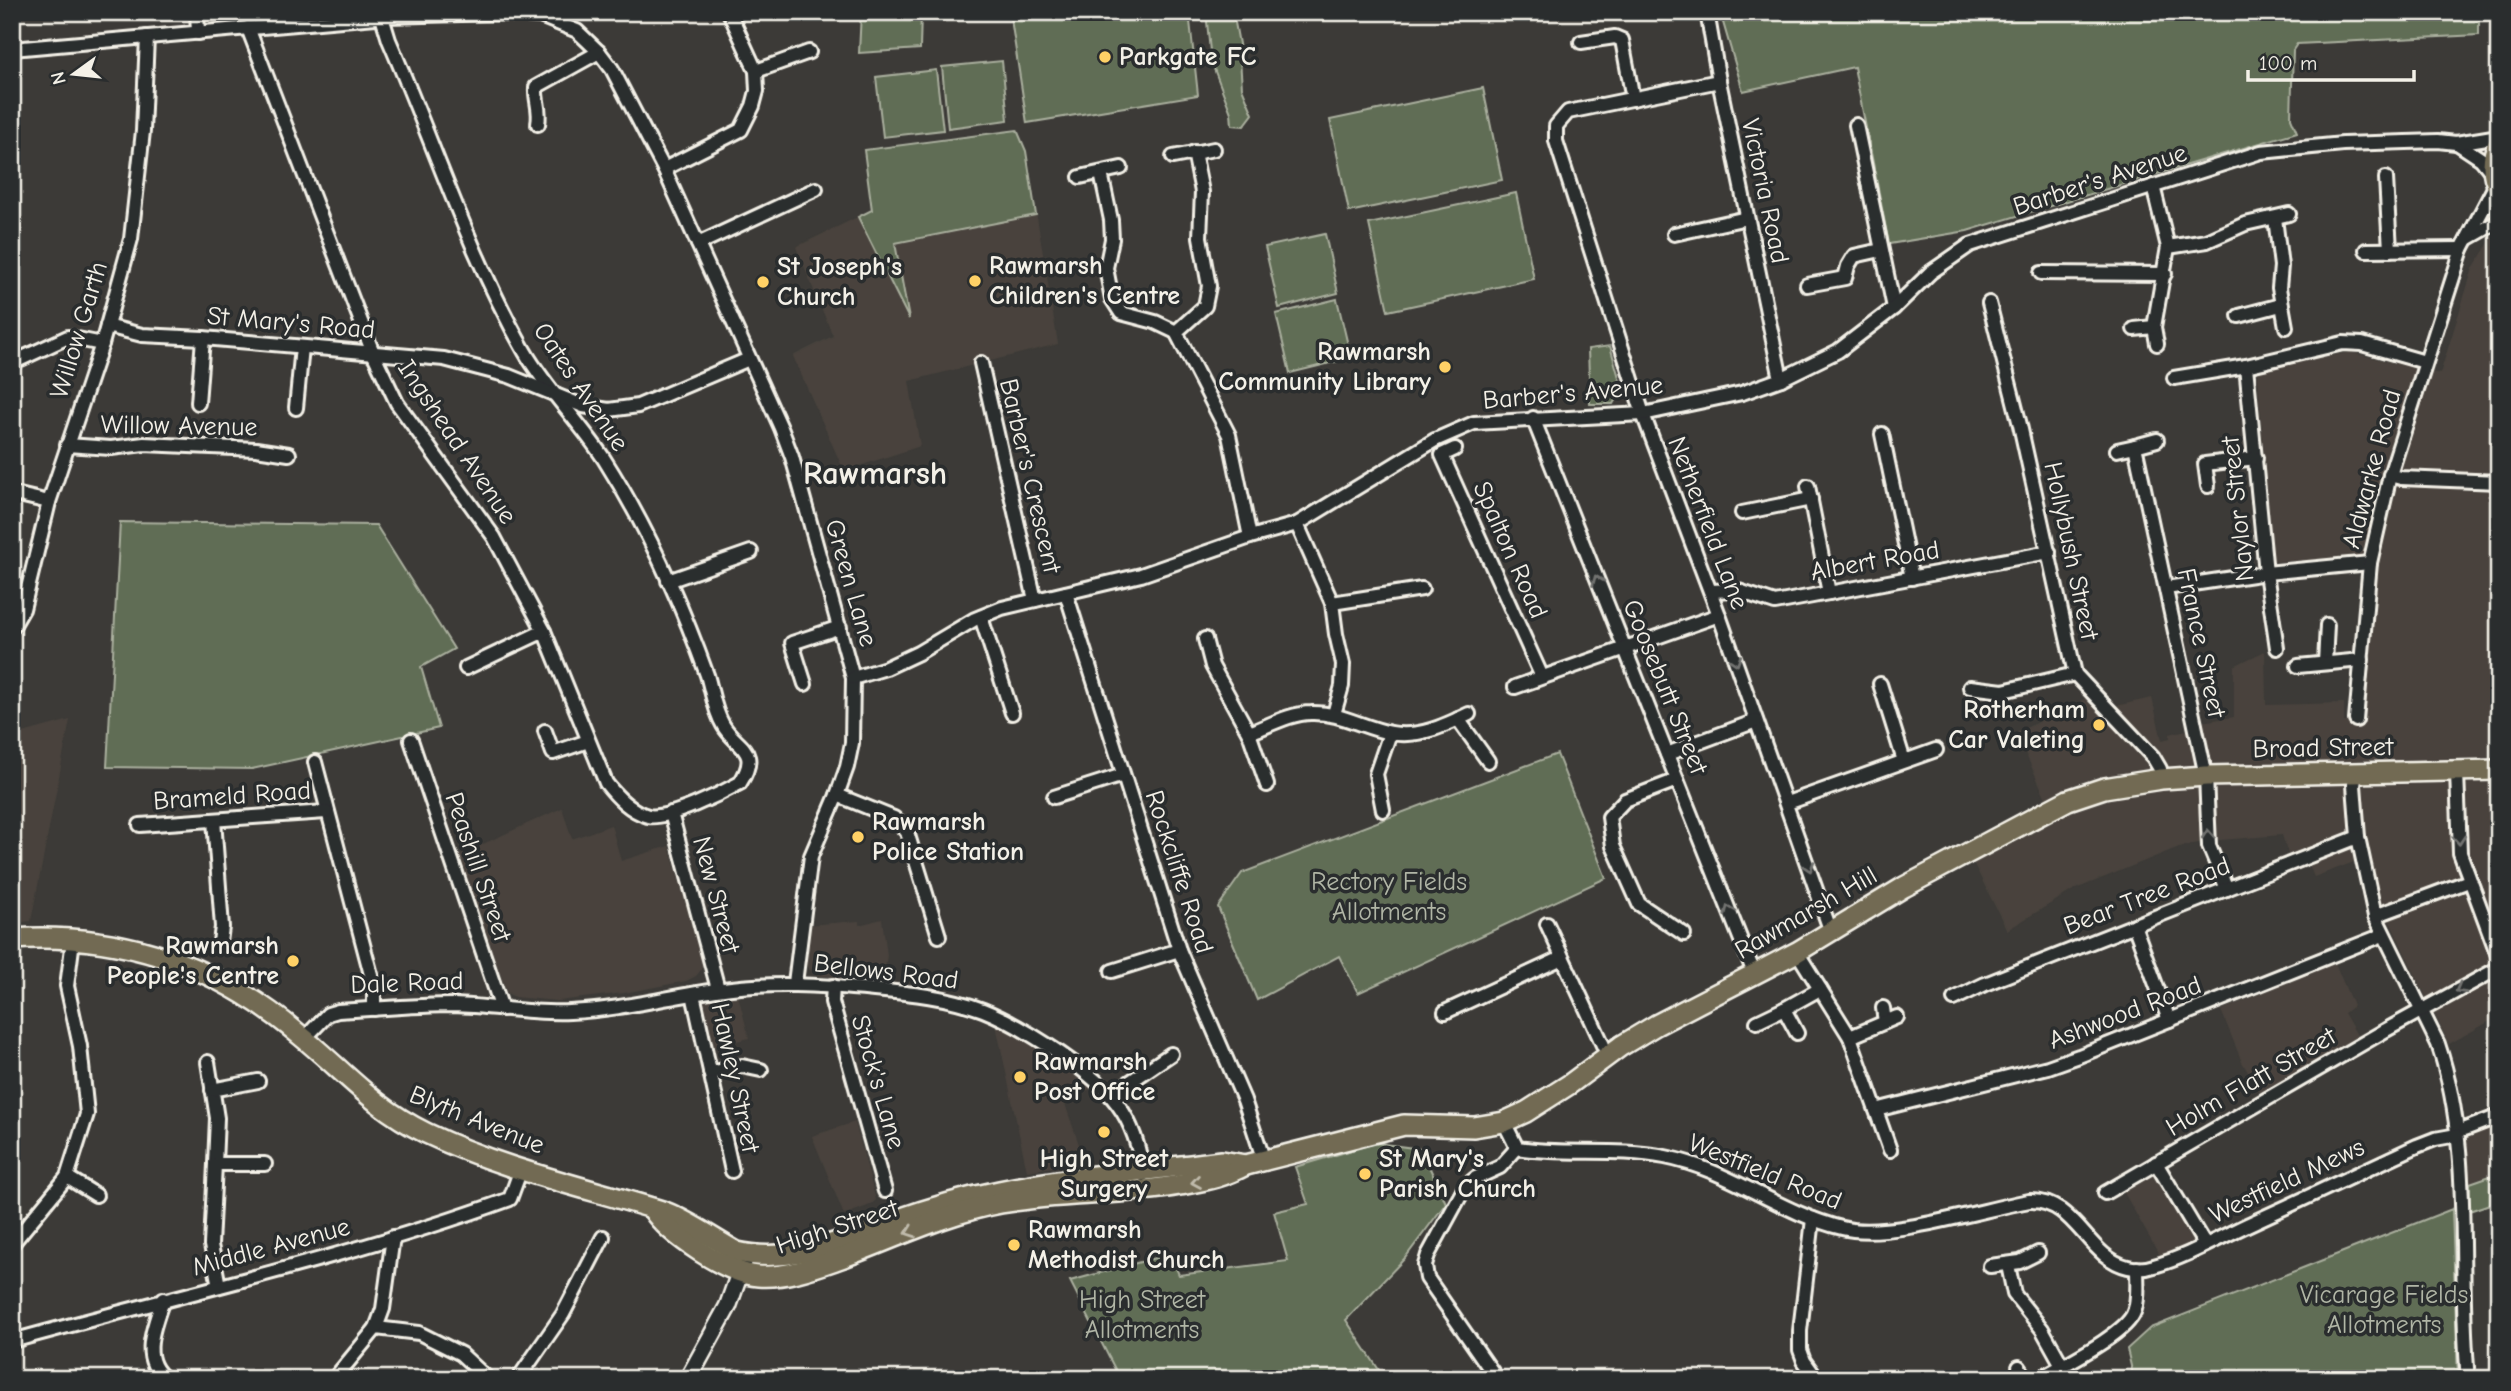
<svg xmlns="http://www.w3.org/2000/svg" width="2511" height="1391" font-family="'Comic Neue',sans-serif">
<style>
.built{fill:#49433d}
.green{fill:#606d55;stroke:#aaaf9e;stroke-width:2}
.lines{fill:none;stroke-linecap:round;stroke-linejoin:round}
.minor-casing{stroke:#f4f1e8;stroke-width:18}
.tertiary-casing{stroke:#f4f1e8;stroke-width:21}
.primary-casing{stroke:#f4f1e8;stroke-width:24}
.minor{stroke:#2a2d2e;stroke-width:12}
.tertiary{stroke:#2a2d2e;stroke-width:16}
.primary{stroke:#726b52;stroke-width:19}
.oneway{stroke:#71726f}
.oneway2{stroke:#c0bbac}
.poi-dot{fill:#ffd166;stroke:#2a2d2e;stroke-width:2.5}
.labels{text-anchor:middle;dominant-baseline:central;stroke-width:7;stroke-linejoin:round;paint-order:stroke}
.poi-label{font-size:26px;font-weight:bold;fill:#f4f1e8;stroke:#2a2d2e;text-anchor:start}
.street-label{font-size:26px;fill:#f4f1e8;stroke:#2a2d2e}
.park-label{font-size:26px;fill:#b1b6a6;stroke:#2a2d2e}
.district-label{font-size:33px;font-weight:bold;fill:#f4f1e8;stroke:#2a2d2e}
</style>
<rect width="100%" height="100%" fill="#3c3a37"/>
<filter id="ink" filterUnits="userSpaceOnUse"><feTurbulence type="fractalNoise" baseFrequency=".0143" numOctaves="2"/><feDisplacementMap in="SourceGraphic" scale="14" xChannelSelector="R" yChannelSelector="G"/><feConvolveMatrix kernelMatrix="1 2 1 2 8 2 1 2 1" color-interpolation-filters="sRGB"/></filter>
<g filter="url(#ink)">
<g class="built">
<polygon points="1017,130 1026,151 1058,344 909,381 920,446 844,471 793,356 833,336 796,247 872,210 864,150"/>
<polygon points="2499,235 2499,1016 2449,1044 2388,918 2412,909 2375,916 2362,859 2314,877 2306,857 2291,863 2282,835 2208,841 2179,847 2073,890 2007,930 1968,852 2051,809 2016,733 2094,694 2107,708 2152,698 2162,740 2170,738 2170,734 2195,728 2194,723 2234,717 2234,666 2265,651 2266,705 2344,703 2344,722 2348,722 2366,557 2272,562 2257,369 2350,352 2440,374 2473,268 2492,238"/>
<polygon points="70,720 31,921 12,923 12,736"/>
<polygon points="562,808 572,839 611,825 621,861 669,846 703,962 701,970 696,976 686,981 624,993 558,1001 515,997 507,993 457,856"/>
<polygon points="882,919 887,955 883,981 819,976 810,970 806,964 807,925 859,921 859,925"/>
<polygon points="2335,963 2353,1006 2344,1013 2358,1037 2262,1095 2242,1062 2221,1010"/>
<polygon points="737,991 749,1038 708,1048 699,1008 708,997"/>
<polygon points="996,1025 1050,1052 1095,1088 1068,1096 1069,1100 1064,1101 1085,1162 1027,1171"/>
<polygon points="2499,1108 2499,1173 2470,1183 2464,1120"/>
<polygon points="855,1122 876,1200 870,1205 844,1215 812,1136"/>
<polygon points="2155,1169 2196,1240 2160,1256 2122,1189"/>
</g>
<g class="green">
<polygon points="861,12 921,12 920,49 859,53"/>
<polygon points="1052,12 1189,12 1198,95 1027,123 1011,19"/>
<polygon points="1206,12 1233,12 1239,44 1242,88 1253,114 1244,126 1232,125 1231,113 1211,61"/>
<polygon points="1720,12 2392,12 2393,16 2479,12 2479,35 2297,44 2293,50 2291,118 2297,132 1967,231 1889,244 1854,67 1743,91"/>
<polygon points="1002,61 1008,120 948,128 942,67"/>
<polygon points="936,70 943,130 883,137 876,77"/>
<polygon points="1483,88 1502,180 1349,212 1330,120"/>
<polygon points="1017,130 1026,151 1036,215 895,243 909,319 858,217 872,210 864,150"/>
<polygon points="1516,193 1534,279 1388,311 1369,224"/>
<polygon points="1325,234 1338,293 1279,308 1265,247"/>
<polygon points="1337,299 1351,358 1290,373 1276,314"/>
<polygon points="1610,346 1622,388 1613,404 1590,404 1588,349"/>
<polygon points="120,522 376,525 454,649 421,667 439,728 252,769 107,767"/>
<polygon points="1557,754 1606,878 1358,993 1339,956 1257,1000 1218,907 1242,873"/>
<polygon points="1376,1143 1421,1149 1446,1203 1405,1258 1346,1320 1385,1379 1120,1379 1070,1281 1170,1254 1179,1275 1288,1261 1274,1212 1308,1204 1295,1167"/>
<polygon points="2499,1173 2499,1201 2469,1211 2470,1183"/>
<polygon points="2452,1209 2458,1379 2134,1379 2127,1349 2150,1328"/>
</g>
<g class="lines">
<defs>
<g id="minor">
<polyline points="197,12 198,33"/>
<polyline points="1707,12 1719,81 1781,379"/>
<path d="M 248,28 L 373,353 L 397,403 L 494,537 L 544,631 L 606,783 C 617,797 630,811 648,816 C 668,820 722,793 740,783 C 762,749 736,748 723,725 C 714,710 712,691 707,675 C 680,600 646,525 604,459 C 580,422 547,390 525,352 C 469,254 434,144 389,40 L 382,17"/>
<polyline points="1581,42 1615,37 1622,40 1633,99"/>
<polyline points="12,49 387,16 498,13 540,16 577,31 599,52 612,69 664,169 781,428 792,457 853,678 852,743 847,767 837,795 811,856 795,983"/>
<polyline points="756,71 809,52"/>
<polyline points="1719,81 1568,112 1556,126 1556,141 1643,414 1719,615 1831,932"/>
<path d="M 538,124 C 541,110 535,101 536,87 L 599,52"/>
<polyline points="1856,125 1894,308"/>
<polyline points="2457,143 2481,159 2493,174"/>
<polyline points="1194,152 1202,192 1200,237 1209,286 1205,306 1176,332 1229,435 1250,537"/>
<polyline points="1173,157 1214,149"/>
<polyline points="664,169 741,130 753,106 757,91 756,71 729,12"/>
<polyline points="1101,173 1111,220 1112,239 1106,268 1112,299 1121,313 1155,322 1176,332"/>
<polyline points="1080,177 1121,168"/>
<polyline points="2386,178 2390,250"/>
<polyline points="2153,186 2168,247 2154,327 2157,344"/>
<polyline points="2275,218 2281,266 2279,288 2286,327"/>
<polyline points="1674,234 1747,218"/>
<polyline points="2469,238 2499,221"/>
<polyline points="698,244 816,189"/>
<polyline points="2168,247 2207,241 2245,224 2289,214"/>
<polyline points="2366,250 2462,249"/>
<polyline points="2041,273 2165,274"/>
<polyline points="1807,285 1845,278 1848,266 1854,256 1881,250"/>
<polyline points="1989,303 2020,425 2075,674 2153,757 2160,769 2161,779"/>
<polyline points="2239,316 2281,305"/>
<polyline points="107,326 142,335 203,338 444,359 509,376 583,406 609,410 638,406 749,359"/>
<polyline points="2134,329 2154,327"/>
<polyline points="12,363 68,337 102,344"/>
<polyline points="981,363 1035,600"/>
<polyline points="2246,366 2266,573 2277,648"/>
<polyline points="2174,378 2246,366 2343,343 2362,344 2425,362"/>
<polyline points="198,403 203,338"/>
<polyline points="296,408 302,347"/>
<polyline points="1533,418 1754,973"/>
<polyline points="1882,434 1912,578"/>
<polyline points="67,445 111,448 144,444 256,449 289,454"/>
<polyline points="2135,446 2157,440"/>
<polyline points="1455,449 1442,455 1542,677"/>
<polyline points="2117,450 2135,446 2206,776 2209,846 2227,889"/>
<polyline points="2390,475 2401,478 2499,482"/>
<polyline points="1808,486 1829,593"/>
<polyline points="2208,486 2205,464 2256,458"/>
<polyline points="12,498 19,495 49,502"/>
<polyline points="1742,513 1811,499"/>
<polyline points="1297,524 1332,603 1336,634 1343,664 1342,686 1334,714"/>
<polyline points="668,581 751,552"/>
<polyline points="2166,588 2266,573 2370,563"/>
<polyline points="1711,591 1736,590 1775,603 2049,552"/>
<polyline points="1066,593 1179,950 1244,1100 1264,1161"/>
<polyline points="1332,603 1422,589"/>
<polyline points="981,617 1012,713"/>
<polyline points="12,628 23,609 49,502 102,344 131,239 143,131 147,37"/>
<polyline points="1205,639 1212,666 1249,733 1267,785"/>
<polyline points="2325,663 2327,625"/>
<polyline points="2298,666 2362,660"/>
<polyline points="466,668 544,631"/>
<polyline points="853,678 886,668 918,653 975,619 1002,608 1141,575 1250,537 1297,524 1435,440 1474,423 1643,414 1742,393 1781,379 1838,351 1894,308 1931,272 1970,245 2261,152 2343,144 2438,141 2456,143 2499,136"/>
<polyline points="805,684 792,643 840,627"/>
<polyline points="1880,684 1904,761"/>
<polyline points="1515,687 1719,615"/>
<polyline points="1970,687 2003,691 2075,674"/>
<polyline points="1458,719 1488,761"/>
<polyline points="2356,720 2370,563 2390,475 2462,249 2496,184"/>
<polyline points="545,731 553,753 588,741"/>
<path d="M 1249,733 C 1268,726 1291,713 1311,713 C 1340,712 1363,728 1391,733 C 1419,738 1444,726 1469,714"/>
<polyline points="411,740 502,1009"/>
<polyline points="1667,754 1756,721"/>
<polyline points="315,762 374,986 374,1009"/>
<polyline points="2457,772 2460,853 2499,958"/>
<path d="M 2356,773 L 2354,785 L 2358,837 L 2375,916 L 2438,1044 C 2474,1151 2457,1268 2468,1379"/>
<polyline points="1677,780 1625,800 1609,817 1613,846 1639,904 1684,934"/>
<polyline points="837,795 894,818 907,832 939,936"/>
<polyline points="1054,797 1123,775"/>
<polyline points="1787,803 1936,750"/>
<polyline points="1383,810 1376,774 1390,733"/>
<polyline points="671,813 718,989"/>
<polyline points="214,820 222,927 220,942"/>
<polyline points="140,825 326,812"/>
<polyline points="2375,916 2469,881"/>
<polyline points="1547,924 1608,1056"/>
<polyline points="2134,925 2169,1020"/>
<polyline points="1797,952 1850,1037 1890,1150"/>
<polyline points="1112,971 1179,950"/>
<polyline points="833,986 832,1002 885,1191"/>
<polyline points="693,994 732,1171"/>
<polyline points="1954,999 1985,984 2358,837"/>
<polyline points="1883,1008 1885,1022"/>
<polyline points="1445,1012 1562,958"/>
<polyline points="1757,1022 1784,1009"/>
<polyline points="1797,1033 1784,1009 1820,989"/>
<polyline points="1850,1037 1897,1017"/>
<path d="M 304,1039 L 328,1014 L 338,1011 C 377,1009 416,1005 454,1005 C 493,1006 531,1014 570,1012 C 620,1010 667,997 716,990 C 769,982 821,985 874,990 C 911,993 948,997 983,1010 C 1011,1021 1036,1037 1061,1054 C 1110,1088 1136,1114 1143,1175"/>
<polyline points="208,1062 217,1118 215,1164"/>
<polyline points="710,1073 742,1066 761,1070"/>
<polyline points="212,1090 258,1081"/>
<polyline points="1111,1095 1171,1054"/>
<polyline points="1876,1110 2048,1067 2079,1056 2383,935"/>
<path d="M 1504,1122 L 1517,1148 C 1566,1156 1616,1147 1665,1157 C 1728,1169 1780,1213 1842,1228 C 1888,1240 1980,1210 2029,1201 C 2076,1199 2086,1257 2128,1267 C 2136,1269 2146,1269 2154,1266 C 2186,1257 2217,1239 2247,1225 C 2304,1199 2361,1172 2417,1146 L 2435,1139 L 2457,1135"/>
<polyline points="2465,1129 2499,1116"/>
<polyline points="2156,1163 2205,1245"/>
<polyline points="67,1177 96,1195"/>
<polyline points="2105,1193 2386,1030 2499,968"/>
<polyline points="1813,1219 1800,1331 1800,1350 1804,1361 1817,1379"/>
<polyline points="12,1244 67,1177 87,1114 80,1046 67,986 73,940"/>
<polyline points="2008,1265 2014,1294 2042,1329 2062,1365"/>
<polyline points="1990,1266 2020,1262 2038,1253"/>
<polyline points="219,1286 211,1245 215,1164 265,1164"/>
<path d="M 163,1299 C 155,1325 138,1359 166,1379"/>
<polyline points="376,1328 419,1333 461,1354 488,1379"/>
<path d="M 12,1341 C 178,1295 348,1258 510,1199 L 521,1169"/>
<polyline points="2019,1367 2027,1379"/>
<polyline points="334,1379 376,1328 383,1309 393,1237"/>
<polyline points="518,1379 563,1314 603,1237"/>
<polyline points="1497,1379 1427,1278 1425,1265 1428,1255 1465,1187 1476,1178 1500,1167 1517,1148"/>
<path d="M 2039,1379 C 2061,1366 2127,1334 2134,1312 C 2139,1299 2137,1282 2137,1268"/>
</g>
<polyline id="tertiary" points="688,1379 728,1306 744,1261"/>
<g id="primary">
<path d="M 2499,142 C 2491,157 2491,174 2499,189"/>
<path d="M 12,939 C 122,932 218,965 301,1036 C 345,1072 373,1107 426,1133 C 501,1169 584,1187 662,1211 C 682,1217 717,1241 737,1252 C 793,1265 845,1239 896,1220 C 930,1208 964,1198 999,1191 C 1072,1176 1148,1171 1222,1161 L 1246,1165"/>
<path d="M 653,1210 C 669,1235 728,1274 758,1276 C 787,1278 815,1267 841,1258 C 893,1239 946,1213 1001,1203 C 1060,1192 1121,1196 1180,1185 C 1207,1180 1222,1178 1246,1165 L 1404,1125 L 1474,1127 L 1504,1122 L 1526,1112 L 1570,1084 L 1621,1046 L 1656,1025 L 1797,952 L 1904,887 L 2068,800 L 2104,788 L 2161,779 L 2206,776 L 2499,770"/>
</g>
</defs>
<use href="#minor" class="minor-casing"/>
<use href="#tertiary" class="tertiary-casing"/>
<use href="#primary" class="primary-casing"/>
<use href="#minor" class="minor"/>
<use href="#tertiary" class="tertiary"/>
<use href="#primary" class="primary"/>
</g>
<defs><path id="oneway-chevron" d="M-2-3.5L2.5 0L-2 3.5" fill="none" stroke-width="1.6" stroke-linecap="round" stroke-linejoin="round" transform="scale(1.75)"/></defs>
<g class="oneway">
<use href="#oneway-chevron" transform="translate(1597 580) rotate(-112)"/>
<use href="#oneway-chevron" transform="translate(1736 661) rotate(71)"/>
<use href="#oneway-chevron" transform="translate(2208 834) rotate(-95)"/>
<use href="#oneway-chevron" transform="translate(2459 840) rotate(86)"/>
<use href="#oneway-chevron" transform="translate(1809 867) rotate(71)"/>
<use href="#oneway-chevron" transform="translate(1729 910) rotate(-112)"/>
<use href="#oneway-chevron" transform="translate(2460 989) rotate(151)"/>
</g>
<g class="oneway2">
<use href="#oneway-chevron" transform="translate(1196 1182) rotate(170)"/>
<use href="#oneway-chevron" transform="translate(910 1232) rotate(160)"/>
</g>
</g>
<g class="poi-dot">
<circle cx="1105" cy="57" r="7"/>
<circle cx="975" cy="281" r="7"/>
<circle cx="763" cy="282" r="7"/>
<circle cx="1445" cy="367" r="7"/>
<circle cx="2099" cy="725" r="7"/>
<circle cx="858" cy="837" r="7"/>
<circle cx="293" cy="961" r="7"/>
<circle cx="1020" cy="1077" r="7"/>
<circle cx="1104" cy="1132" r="7"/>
<circle cx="1365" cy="1174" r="7"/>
<circle cx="1014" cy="1245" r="7"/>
</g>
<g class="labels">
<g class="poi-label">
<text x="1119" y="57">Parkgate FC</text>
<text x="989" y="266">Rawmarsh<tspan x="989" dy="30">Children's Centre</tspan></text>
<text x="777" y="267">St Joseph's<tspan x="777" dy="30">Church</tspan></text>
<text x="1431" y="352" text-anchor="end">Rawmarsh<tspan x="1431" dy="30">Community Library</tspan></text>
<text x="2085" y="710" text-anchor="end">Rotherham<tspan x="2085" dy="30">Car Valeting</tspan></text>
<text x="872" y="822">Rawmarsh<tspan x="872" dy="30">Police Station</tspan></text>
<text x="279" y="946" text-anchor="end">Rawmarsh<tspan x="279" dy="30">People's Centre</tspan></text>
<text x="1034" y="1062">Rawmarsh<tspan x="1034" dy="30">Post Office</tspan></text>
<text x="1104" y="1159" text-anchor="middle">High Street<tspan x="1104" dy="30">Surgery</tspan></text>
<text x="1379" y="1159">St Mary's<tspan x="1379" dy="30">Parish Church</tspan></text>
<text x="1028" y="1230">Rawmarsh<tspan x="1028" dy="30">Methodist Church</tspan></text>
</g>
<g class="street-label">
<text transform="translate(2100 180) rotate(-18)">Barber's Avenue</text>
<text transform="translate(1765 191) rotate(78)">Victoria Road</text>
<text transform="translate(291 323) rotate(5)">St Mary's Road</text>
<text transform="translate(79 330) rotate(-73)">Willow Garth</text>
<text transform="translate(581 387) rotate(56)">Oates Avenue</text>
<text transform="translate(1573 393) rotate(-5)">Barber's Avenue</text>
<text transform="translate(179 426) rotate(1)">Willow Avenue</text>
<text transform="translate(457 442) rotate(56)">Ingshead Avenue</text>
<text transform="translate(2372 469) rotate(-75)">Aldwarke Road</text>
<text transform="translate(1030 476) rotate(77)">Barber's Crescent</text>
<text transform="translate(2238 509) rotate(-96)">Naylor Street</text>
<text transform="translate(1708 523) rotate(69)">Netherfield Lane</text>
<text transform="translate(1510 550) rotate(66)">Spalton Road</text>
<text transform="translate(2071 551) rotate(78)">Hollybush Street</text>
<text transform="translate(1875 561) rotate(-10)">Albert Road</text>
<text transform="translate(851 583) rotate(74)">Green Lane</text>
<text transform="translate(2201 643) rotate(78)">France Street</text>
<text transform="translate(1665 687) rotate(68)">Goosebutt Street</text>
<text transform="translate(2323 748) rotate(-1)">Broad Street</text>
<text transform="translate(232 796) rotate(-4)">Brameld Road</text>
<text transform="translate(478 867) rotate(71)">Peashill Street</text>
<text transform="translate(1179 872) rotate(72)">Rockcliffe Road</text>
<text transform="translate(716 895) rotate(75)">New Street</text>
<text transform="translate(2147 896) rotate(-21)">Bear Tree Road</text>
<text transform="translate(1806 913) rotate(-30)">Rawmarsh Hill</text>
<text transform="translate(886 972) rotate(7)">Bellows Road</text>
<text transform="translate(407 983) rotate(-2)">Dale Road</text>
<text transform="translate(2125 1013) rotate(-21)">Ashwood Road</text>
<text transform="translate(735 1078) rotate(78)">Hawley Street</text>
<text transform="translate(878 1082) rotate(74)">Stock's Lane</text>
<text transform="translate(2251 1082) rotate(-30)">Holm Flatt Street</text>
<text transform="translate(477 1120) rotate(22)">Blyth Avenue</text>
<text transform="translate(1765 1172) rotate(22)">Westfield Road</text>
<text transform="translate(2287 1181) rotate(-25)">Westfield Mews</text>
<text transform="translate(837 1227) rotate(-18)">High Street</text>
<text transform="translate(271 1247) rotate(-15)">Middle Avenue</text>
</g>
<g class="park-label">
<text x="1389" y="882">Rectory Fields<tspan x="1389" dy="30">Allotments</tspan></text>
<text x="2384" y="1295">Vicarage Fields<tspan x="2384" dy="30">Allotments</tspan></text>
<text x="1142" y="1300">High Street<tspan x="1142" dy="30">Allotments</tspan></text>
</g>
<g class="district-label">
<text x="875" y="473">Rawmarsh</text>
</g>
</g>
<rect width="2511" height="1391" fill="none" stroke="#2a2d2e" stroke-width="42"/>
<rect x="21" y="21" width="2469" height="1349" fill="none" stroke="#f4f1e8" stroke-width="2.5" filter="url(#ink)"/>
<g transform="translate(74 74) rotate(255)" stroke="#2a2d2e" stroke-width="5" paint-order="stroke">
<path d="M0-5L12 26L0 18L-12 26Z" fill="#f4f1e8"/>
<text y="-10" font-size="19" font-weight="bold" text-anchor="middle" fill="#f4f1e8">N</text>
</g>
<path d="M2248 70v10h166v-10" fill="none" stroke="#f4f1e8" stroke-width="3.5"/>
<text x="2259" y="70" font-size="21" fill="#f4f1e8" stroke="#2a2d2e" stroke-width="5" paint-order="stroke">100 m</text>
</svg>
